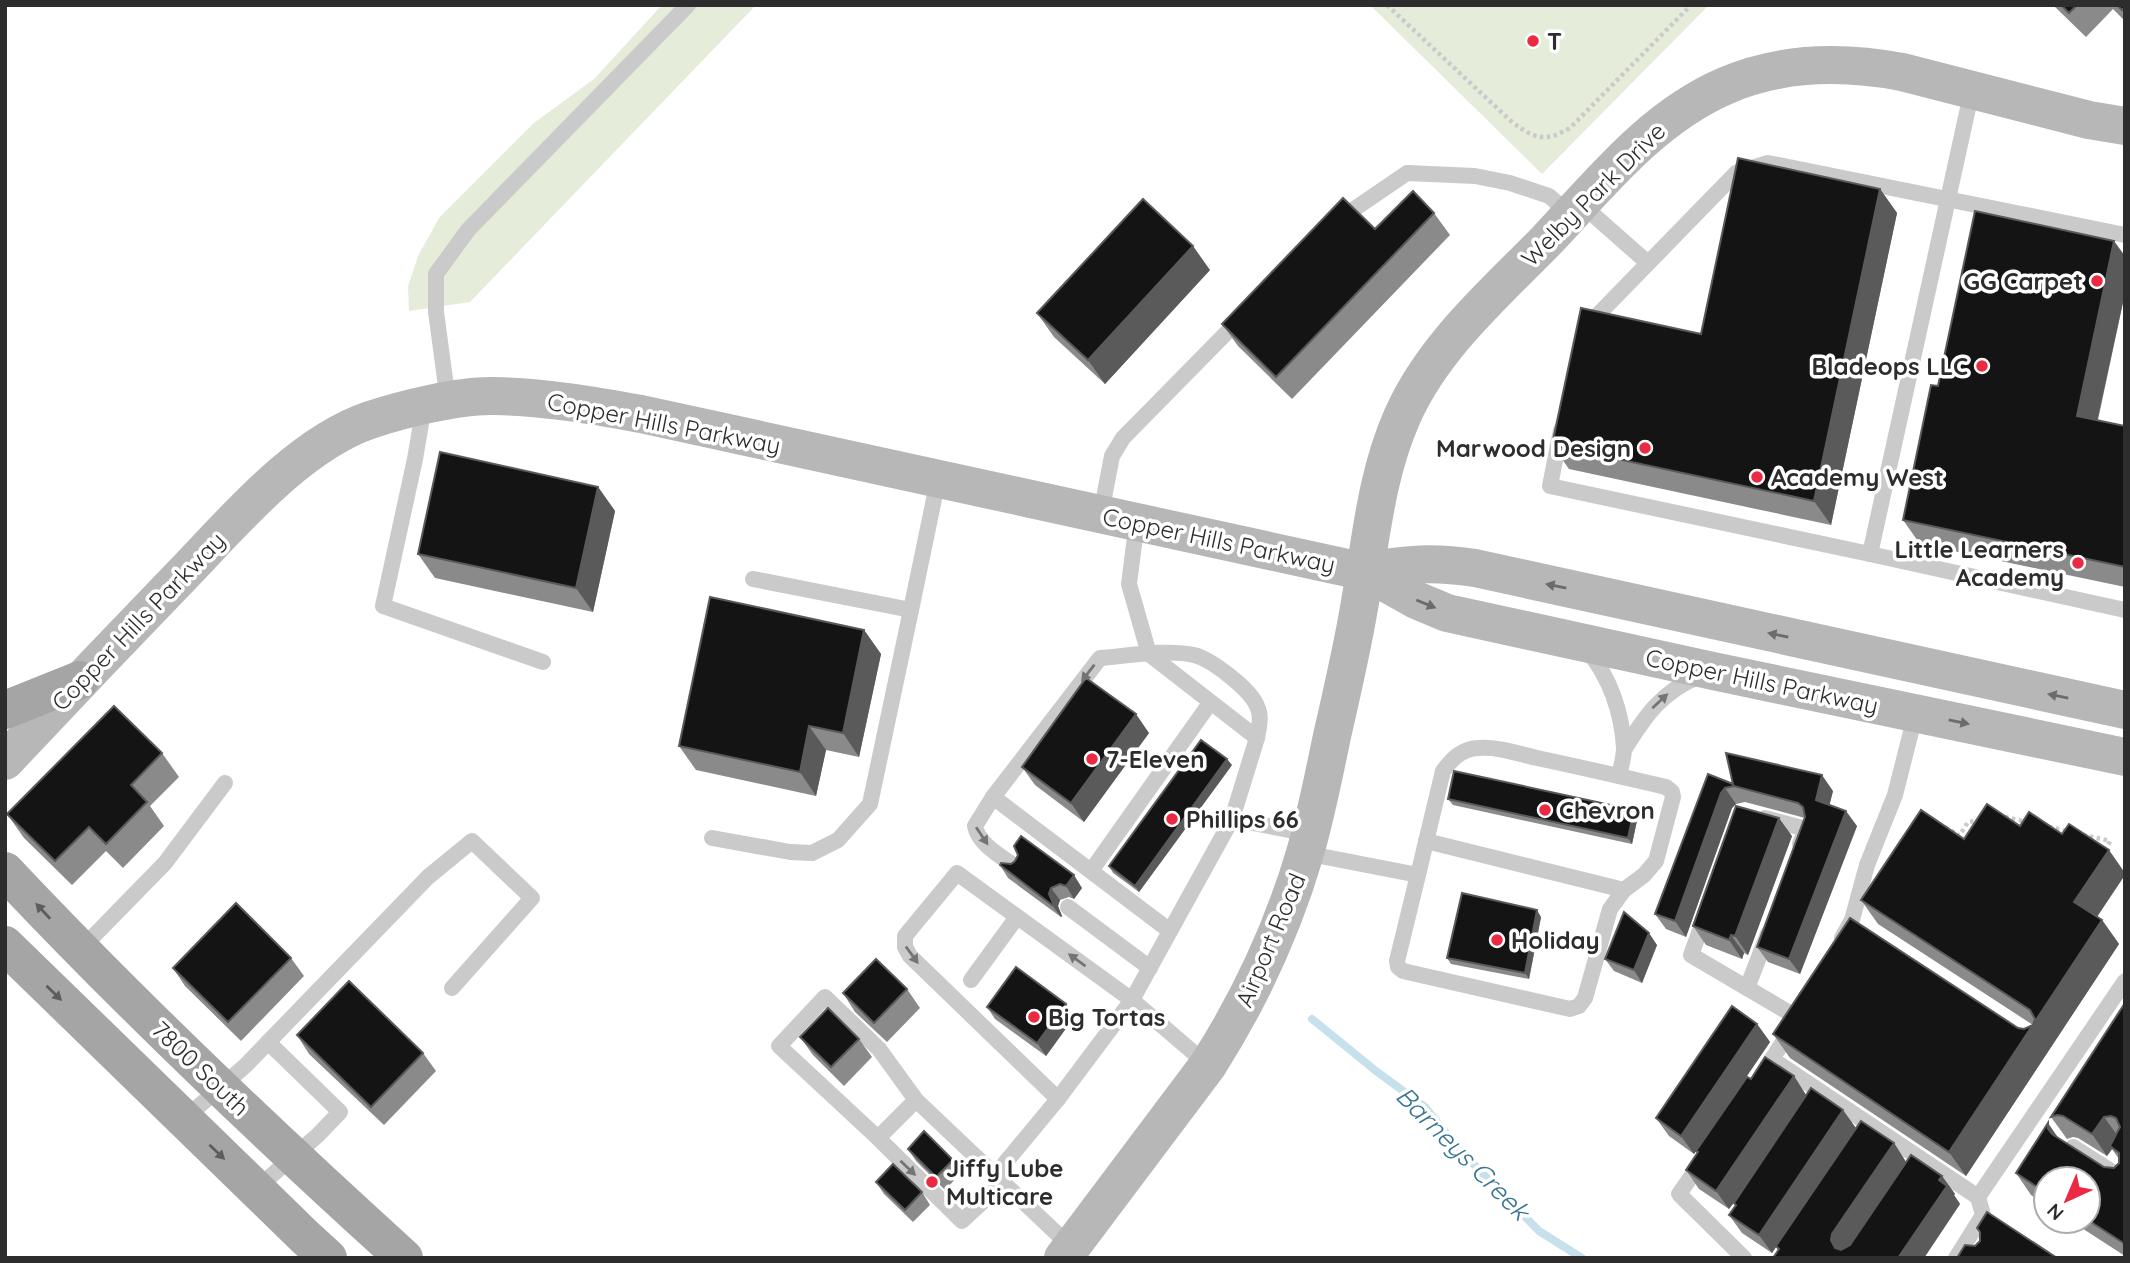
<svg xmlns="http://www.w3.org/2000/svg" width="2130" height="1263" font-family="Quicksand,sans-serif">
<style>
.green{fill:#e5ecda}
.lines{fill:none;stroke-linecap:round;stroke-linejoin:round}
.stream{stroke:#c6e0ec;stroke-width:8}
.path{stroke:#cacaca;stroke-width:4.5;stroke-dasharray:3.5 3.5;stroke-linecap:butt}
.lane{stroke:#cacaca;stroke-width:16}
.secondary{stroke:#b7b7b7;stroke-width:38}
.primary{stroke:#a5a5a5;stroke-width:38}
.wall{fill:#8a8a8a}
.shaded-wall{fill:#5a5a5a}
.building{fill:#141414;stroke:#5a5a5a;stroke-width:2}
.oneway{fill:#6b6b6b}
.oneway2{fill:#747474}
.oneway3{fill:#5d5d5d}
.poi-dot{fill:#eb2943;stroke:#fff;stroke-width:2.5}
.labels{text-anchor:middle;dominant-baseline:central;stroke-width:7;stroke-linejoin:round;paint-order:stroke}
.poi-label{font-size:24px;font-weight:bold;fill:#2d2d2d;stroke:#fff;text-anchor:start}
.street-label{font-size:24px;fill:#2d2d2d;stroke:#fff}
.water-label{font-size:26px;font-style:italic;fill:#397592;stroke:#fff}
</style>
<rect width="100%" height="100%" fill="#fff"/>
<g class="green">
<polygon points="662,5 756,5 470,302 409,311 408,286 418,256 439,218 534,123 594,79"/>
<polygon points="1370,5 1709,5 1542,174"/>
</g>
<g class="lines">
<polyline class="stream" points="1312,1019 1376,1071 1425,1107 1458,1148 1539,1231 1582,1258"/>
<g class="path">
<path d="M 1387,5 L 1512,122 C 1535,139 1546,143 1571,127 L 1691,5"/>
<polyline points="2005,817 2027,822"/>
<polyline points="1939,824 1959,835"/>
<polyline points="2049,827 2068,831"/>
<polyline points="2083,835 2110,841 2105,852"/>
<polyline points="1958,838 1968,822 1982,820"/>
</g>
<g class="lane">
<polyline points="1581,204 1648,263"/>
<polyline points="1338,222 1347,214 1407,173 1475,176 1510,183 1549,196 1571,215"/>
<polyline points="1586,327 1736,173 1768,163 2125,235"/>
<polyline points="448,401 436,312 436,274 468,230 688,5"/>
<polyline points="424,406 415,459 383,606 543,662"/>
<polyline points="1561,430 1550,486 1870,554 2125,610"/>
<polyline points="1101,513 1112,456 1123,438 1242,317"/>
<polyline points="1137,521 1129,584 1149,654 1257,738 1232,819"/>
<polyline points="1870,554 1972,90"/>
<polyline points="753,579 911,610 938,480"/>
<path d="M 1587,650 C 1610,677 1622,713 1624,748 C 1624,757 1621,767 1619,776"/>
<path d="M 1624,750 C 1645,716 1662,691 1700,676"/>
<polyline points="993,797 1170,931"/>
<polyline points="1765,818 1806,829 1800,844"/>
<polyline points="712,838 790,852 812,853 838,840 870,804 911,610"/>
<polyline points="1426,841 1624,890"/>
<path d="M 1305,853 L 1418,875 L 1443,771 C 1452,759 1461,749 1478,748 C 1497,746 1519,754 1537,758 C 1580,767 1623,777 1666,787 L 1672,792 L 1673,797 L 1656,861 L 1644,875 L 1624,890 L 1610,909 L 1585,998 L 1579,1006 L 1570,1009 L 1403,971 L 1398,967 L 1397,961 L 1418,875"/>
<path d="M 1016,867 C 1002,857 978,844 975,826 L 993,797 L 1100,658 C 1126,656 1169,649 1194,655 C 1211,659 1250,689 1257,706 C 1262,716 1259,727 1257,738"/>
<polyline points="1091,871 1210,703"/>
<polyline points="1068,907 1150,968"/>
<polyline points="1706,914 1691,955 1798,1018"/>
<polyline points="1842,938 1852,920 1867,865 1895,795 1916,712"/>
<polyline points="80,950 165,863 225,783"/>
<polyline points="971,980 1017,917"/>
<polyline points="1747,988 1768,934"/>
<polyline points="1792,1028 1772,1059 1978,1197 2125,981"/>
<polyline points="1058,1099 910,956 905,947 905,936 957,873 1132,1000 1232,819 1310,834"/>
<polyline points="916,1100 878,1138 779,1046 825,997 879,1049 916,1100 1071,1247"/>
<polyline points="184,1119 245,1066 428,877 472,841 532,898 452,988"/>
<polyline points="878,1138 962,1221 1004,1182"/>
<polyline points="2073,1147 2125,1180"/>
<polyline points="1702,1161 1679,1194 1744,1258"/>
<polyline points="995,1175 1058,1099 1132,1000 1208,1065"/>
<polyline points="256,1189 318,1135 340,1112 268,1042"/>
<polyline points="1956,1258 1983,1215 1978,1197"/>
</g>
<g class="secondary">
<path d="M 1366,572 C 1404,563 1436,562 1475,568 L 2125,710"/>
<path d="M 5,761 C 64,698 124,635 184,573 C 235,520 299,444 370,420 C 403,409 460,395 494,396 C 544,397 592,405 641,414 L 1366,572 L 1416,600 L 1447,613 L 1713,671 L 2125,757"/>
<path d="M 1063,1258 L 1208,1065 C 1250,999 1283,928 1305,853 C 1316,815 1324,775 1332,736 C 1341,697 1350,658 1357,619 C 1370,551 1374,480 1402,417 C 1432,348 1493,295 1545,242 C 1599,185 1651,118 1725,86 C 1782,61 1843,61 1902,72 L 2089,120 L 2125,126"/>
</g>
<g class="primary">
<polyline points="5,710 80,680"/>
<path d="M 5,871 C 132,1006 266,1133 404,1258"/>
<polyline points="5,945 305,1237 328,1258"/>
</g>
</g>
<g class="wall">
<polygon points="2053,5 2125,5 2125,21 2113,9 2086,37"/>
<polygon points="1880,189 1897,213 1831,525 1569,469 1552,445 1701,334"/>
<polygon points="1434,213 1450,235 1292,399 1238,346 1222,324"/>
<polygon points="1210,270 1105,384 1054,337 1037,313"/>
<polygon points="2125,293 2098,420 2125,426 2125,587 1920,544 1903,520 1938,386"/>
<polygon points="598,487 615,511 593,612 435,578 418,554"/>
<polygon points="864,630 881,654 859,757 826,750 816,796 696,770 679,746"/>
<polygon points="1149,733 1084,822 1035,785 1022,767"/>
<polygon points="162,753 179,777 150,806 164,826 123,868 106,851 72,885 24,838 7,814"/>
<polygon points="1232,765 1139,892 1113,873 1109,866"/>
<polygon points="1708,774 1733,784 1833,791 1829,805 1857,826 1800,974 1768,962 1757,947 1805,818 1745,802 1736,804 1732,808 1686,937 1666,929 1655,914"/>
<polygon points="1448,799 1634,810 1638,816 1632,844 1453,805"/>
<polygon points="1792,836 1748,955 1744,953 1742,959 1706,945 1693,926"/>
<polygon points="1964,839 2102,920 2119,944 1966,1176 1790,1058 1773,1034 2018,1028 2024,1029 2033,1025 1878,924 1861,900"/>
<polygon points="1000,865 1082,888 1074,899 1069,897 1060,900 1058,906 1062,916 1061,917 1008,878"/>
<polygon points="1541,917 1529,979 1451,964 1447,958"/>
<polygon points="1657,945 1642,983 1614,971 1605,959"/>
<polygon points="291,958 304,976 241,1041 185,986 173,968"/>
<polygon points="907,989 920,1008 887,1042 855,1012 843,993"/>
<polygon points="2125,1003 2125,1256 2071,1221 2088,1221 2088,1179 2046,1179 2046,1205 2031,1195 2016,1173 2058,1138 2104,1167 2114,1168 2119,1163 2119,1159 2112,1149 2107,1156 2078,1138 2073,1137 2067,1139 2051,1117"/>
<polygon points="1066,1004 1075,1016 1046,1056 995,1019 987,1007"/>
<polygon points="1757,1024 1770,1042 1706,1136 1751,1079 1794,1076 1806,1095 1856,1128 1894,1143 1906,1162 1942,1176 1955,1194 1954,1195 1960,1204 1924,1258 1773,1258 1778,1250 1776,1247 1772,1253 1742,1233 1729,1215 1736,1206 1734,1203 1729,1209 1699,1189 1686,1170 1698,1153 1696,1151 1694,1154 1669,1136 1656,1118"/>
<polygon points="297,1035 423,1053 436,1071 384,1125 309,1054"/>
<polygon points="800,1037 859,1039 872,1057 844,1086 813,1055"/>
<polygon points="908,1149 953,1160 962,1172 945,1190 916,1161"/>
<polygon points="876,1182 922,1192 930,1205 913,1222 884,1194"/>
</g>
<g class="shaded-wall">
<polygon points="1880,189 1897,213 1831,525 1814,501"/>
<polygon points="2114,241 2125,256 2125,293 2093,440 2077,416"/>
<polygon points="1193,246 1210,270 1105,384 1088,360"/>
<polygon points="598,487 615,511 593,612 576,588"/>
<polygon points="864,630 881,654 859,757 843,733"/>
<polygon points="1136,714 1149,733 1084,822 1071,803"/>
<polygon points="809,726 826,750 816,796 800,772"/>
<polygon points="1227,759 1232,765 1139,892 1135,886"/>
<polygon points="1822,775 1833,791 1827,815 1816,800"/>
<polygon points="1725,788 1736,804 1732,808 1686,937 1675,921 1721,793"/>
<polygon points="1634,810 1638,816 1632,844 1628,838"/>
<polygon points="1846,811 1857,826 1800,974 1789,959"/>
<polygon points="1779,818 1792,836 1748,955 1735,936"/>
<polygon points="2109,850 2125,873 2125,875 2091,926 2074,902"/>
<polygon points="1074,875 1082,888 1074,899 1066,886"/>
<polygon points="1051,888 1060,900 1058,906 1062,916 1061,917 1052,905 1049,894"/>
<polygon points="1537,910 1541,917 1529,979 1525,973"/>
<polygon points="2102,920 2119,944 1966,1176 1949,1152"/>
<polygon points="1649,933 1657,945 1642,983 1634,970"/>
<polygon points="1731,935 1744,953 1742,959 1729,940"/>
<polygon points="1066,1004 1075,1016 1046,1056 1037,1043"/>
<polygon points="1757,1024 1770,1042 1694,1154 1681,1136"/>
<polygon points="1794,1076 1806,1095 1729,1209 1716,1191"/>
<polygon points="1843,1110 1856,1128 1772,1253 1759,1235"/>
<polygon points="2104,1117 2120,1139 2110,1146 2112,1149 2107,1156 2092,1134"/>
<polygon points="2048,1123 2063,1145 2048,1129"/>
<polygon points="1894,1143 1906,1162 1845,1252 1835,1248 1831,1240 1832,1234"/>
<polygon points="1942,1176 1955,1194 1954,1195 1960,1204 1924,1258 1898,1258"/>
</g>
<g class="building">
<polygon points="2061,5 2077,5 2069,13"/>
<polygon points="2117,5 2125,5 2125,7 2122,10"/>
<polygon points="1738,158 1880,189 1814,501 1552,445 1581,308 1701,334"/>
<polygon points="1413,191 1434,213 1276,377 1222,324 1343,198 1375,229"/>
<polygon points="1143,199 1193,246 1088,360 1037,313"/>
<polygon points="1975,211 2114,241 2077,416 2125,426 2125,567 1903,520 1931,385 1938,386"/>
<polygon points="440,452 598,487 576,588 418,554"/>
<polygon points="710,597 864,630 843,733 809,726 800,772 679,746"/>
<polygon points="1086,678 1136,714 1071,803 1022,767"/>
<polygon points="114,706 162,753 131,785 147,802 106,844 89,827 55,861 7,814"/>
<polygon points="1201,740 1227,759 1135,886 1109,866"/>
<polygon points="1726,753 1822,775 1816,800 1846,811 1789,959 1757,947 1805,817 1803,807 1798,803 1734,786 1725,788 1721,793 1675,921 1655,914 1708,774 1733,784"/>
<polygon points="1454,771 1634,810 1628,838 1448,799"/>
<polygon points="1987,804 2020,826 2029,812 2062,834 2069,824 2109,850 2074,902 2102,920 1949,1152 1773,1034 1850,918 2018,1028 2024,1029 2033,1025 2035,1019 2030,1010 1861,900 1921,810 1964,839"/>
<polygon points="1736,806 1779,818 1735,936 1731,935 1729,940 1693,926"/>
<polygon points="1021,836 1074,875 1066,886 1060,884 1051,888 1049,894 1053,903 1052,905 1000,865 1001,863 1011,864 1015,861 1018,855 1014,846"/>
<polygon points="1462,893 1537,910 1525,973 1447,958"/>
<polygon points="236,903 291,958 228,1022 173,968"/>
<polygon points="1624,912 1649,933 1634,970 1605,959"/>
<polygon points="876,959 907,989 874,1023 843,993"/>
<polygon points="1016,967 1066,1004 1037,1043 987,1007"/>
<polygon points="349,981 423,1053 371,1107 297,1035"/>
<polygon points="2125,1003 2125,1244 2088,1220 2088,1179 2046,1179 2046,1193 2016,1173 2048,1123 2048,1129 2052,1134 2104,1167 2114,1168 2119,1163 2119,1153 2110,1146 2120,1127 2116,1118 2111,1116 2104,1117 2092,1134 2063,1116 2057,1115 2051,1117"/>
<polygon points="1732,1006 1757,1024 1681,1136 1656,1118"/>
<polygon points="828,1008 859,1039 831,1067 800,1037"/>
<polygon points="1765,1057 1794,1076 1716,1191 1686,1170 1698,1152 1696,1151 1747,1077 1751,1079"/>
<polygon points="1811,1088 1843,1110 1759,1235 1729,1215 1736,1205 1734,1203"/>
<polygon points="1861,1121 1894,1143 1832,1234 1831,1240 1835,1248 1841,1250 1850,1245 1911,1155 1942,1176 1939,1180 1947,1186 1898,1258 1773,1258 1779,1249 1776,1246"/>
<polygon points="924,1131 953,1160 936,1177 908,1149"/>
<polygon points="893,1164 922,1192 905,1210 876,1182"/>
<polygon points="1987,1212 2057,1258 1957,1258 1965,1245 1975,1246 1980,1241 1980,1232 1977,1228"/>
</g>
<defs><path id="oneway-solid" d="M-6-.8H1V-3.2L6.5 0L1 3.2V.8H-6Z" transform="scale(1.75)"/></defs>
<g class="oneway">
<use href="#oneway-solid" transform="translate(1556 586) rotate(-168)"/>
<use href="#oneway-solid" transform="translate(1426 604) rotate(22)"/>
<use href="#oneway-solid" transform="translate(1778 635) rotate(-168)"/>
<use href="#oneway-solid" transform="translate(2058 696) rotate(-168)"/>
<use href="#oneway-solid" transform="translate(1959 722) rotate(12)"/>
</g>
<g class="oneway2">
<use href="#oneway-solid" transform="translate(1088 673) rotate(128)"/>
<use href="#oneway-solid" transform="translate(1660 701) rotate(-43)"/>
<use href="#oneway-solid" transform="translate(982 836) rotate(56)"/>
<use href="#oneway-solid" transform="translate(912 955) rotate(54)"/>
<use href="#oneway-solid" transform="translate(1077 960) rotate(-144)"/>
<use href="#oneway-solid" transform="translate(908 1168) rotate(44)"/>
</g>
<g class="oneway3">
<use href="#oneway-solid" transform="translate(43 911) rotate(-133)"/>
<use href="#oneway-solid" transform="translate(54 993) rotate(44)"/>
<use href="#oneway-solid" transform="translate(217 1152) rotate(44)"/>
</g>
<g class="poi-dot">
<circle cx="1533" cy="41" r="7"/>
<circle cx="2097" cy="281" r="7"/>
<circle cx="1982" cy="366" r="7"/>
<circle cx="1645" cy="448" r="7"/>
<circle cx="1757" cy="477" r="7"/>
<circle cx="2078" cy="563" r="7"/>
<circle cx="1092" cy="759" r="7"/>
<circle cx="1545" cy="810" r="7"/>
<circle cx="1172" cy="819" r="7"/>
<circle cx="1497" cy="940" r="7"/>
<circle cx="1034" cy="1017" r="7"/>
<circle cx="932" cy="1182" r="7"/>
</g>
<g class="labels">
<g class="poi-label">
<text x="1547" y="41">T</text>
<text x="2083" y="281" text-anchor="end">GG Carpet</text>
<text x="1968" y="366" text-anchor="end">Bladeops LLC</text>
<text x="1631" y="448" text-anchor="end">Marwood Design</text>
<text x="1771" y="477">Academy West</text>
<text x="2064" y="549" text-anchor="end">Little Learners<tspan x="2064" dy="28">Academy</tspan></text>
<text x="1106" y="759">7-Eleven</text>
<text x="1559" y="810">Chevron</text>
<text x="1186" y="819">Phillips 66</text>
<text x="1511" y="940">Holiday</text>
<text x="1048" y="1017">Big Tortas</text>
<text x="946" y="1168">Jiffy Lube<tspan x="946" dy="28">Multicare</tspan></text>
</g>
<g class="street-label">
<text transform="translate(1593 194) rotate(-45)">Welby Park Drive</text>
<text transform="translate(664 423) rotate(11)">Copper Hills Parkway</text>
<text transform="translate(1219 540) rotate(12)">Copper Hills Parkway</text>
<text transform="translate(138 621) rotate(-46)">Copper Hills Parkway</text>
<text transform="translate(1762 681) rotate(12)">Copper Hills Parkway</text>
<text transform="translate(1270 940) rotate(-67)">Airport Road</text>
<text transform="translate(201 1068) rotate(44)">7800 South</text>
</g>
<g class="water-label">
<text transform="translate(1463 1153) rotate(45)">Barneys Creek</text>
</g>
</g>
<rect width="2130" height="1263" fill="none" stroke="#2d2d2d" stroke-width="14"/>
<g transform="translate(2067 1200) rotate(224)"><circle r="33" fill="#ffffff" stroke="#ababab" stroke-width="2"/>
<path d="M0-5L12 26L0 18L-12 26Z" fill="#eb2943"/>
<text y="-10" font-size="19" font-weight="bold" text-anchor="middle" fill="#2d2d2d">N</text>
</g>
</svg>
